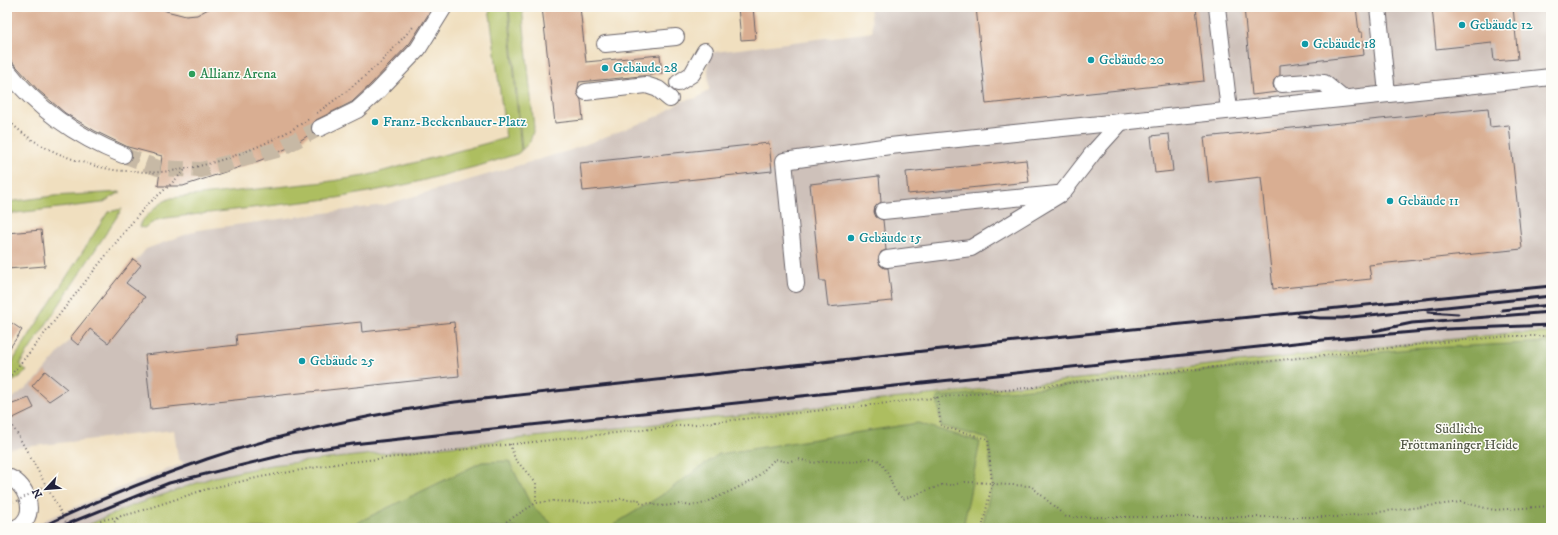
<svg xmlns="http://www.w3.org/2000/svg" width="1558" height="535" font-family="'IM FELL DW Pica',serif">
<style>
.industrial{fill:#cec1ba}
.green{fill:#adbe61;stroke:#68704e}
.forest{fill:#8aa557;stroke:#566449}
.building{fill:#d9ae92}
.lines{fill:none;stroke-linecap:round;stroke-linejoin:round}
.minor-tunnel{stroke:#c7b9a5;stroke-width:16;stroke-dasharray:16 8;stroke-linecap:butt}
.minor-casing{stroke:#6a6469;stroke-width:18}
.path{stroke:#6a6469;stroke-width:2;stroke-dasharray:1 3;stroke-linecap:butt}
.minor{stroke:#fff;stroke-width:16}
.rail{stroke:#22223b;stroke-width:3}
.path-bridge{stroke:#6a6469;stroke-width:2;stroke-dasharray:1 3;stroke-linecap:butt}
.culture-dot{fill:#0f9aa8;stroke:#fdfcf7;stroke-width:1.5}
.leisure-dot{fill:#2e9e5b;stroke:#fdfcf7;stroke-width:1.5}
.labels{text-anchor:middle;dominant-baseline:central;stroke-width:3;stroke-linejoin:round;paint-order:stroke}
.culture-label{font-size:14px;fill:#0d838f;stroke:#fdfcf7;text-anchor:start}
.leisure-label{font-size:14px;fill:#27864d;stroke:#fdfcf7;text-anchor:start}
.park-label{font-size:14px;fill:#535948;stroke:#fdfcf7}
</style>
<rect width="100%" height="100%" fill="#fdfcf7"/>
<filter id="ink" filterUnits="userSpaceOnUse"><feTurbulence type="fractalNoise" baseFrequency=".025" numOctaves="2"/><feDisplacementMap in="SourceGraphic" scale="8" xChannelSelector="R" yChannelSelector="G"/><feConvolveMatrix kernelMatrix="1 2 1 2 8 2 1 2 1" color-interpolation-filters="sRGB"/></filter>
<filter id="wash" filterUnits="userSpaceOnUse"><feTurbulence type="fractalNoise" baseFrequency=".012" numOctaves="4" result="noise"/><feDisplacementMap in="SourceGraphic" scale="16" xChannelSelector="R" yChannelSelector="G"/><feGaussianBlur stdDeviation="0.9" result="paint"/><feColorMatrix in="noise" values="0 0 0 0 0 0 0 0 0 0 0 0 0 0 0 0 0 1.4 0 .05"/><feComposite in="paint" operator="in"/></filter>
<g filter="url(#wash)">
<rect width="100%" height="100%" fill="#f0dfbf"/>
<polygon class="industrial" points="870,7 1551,7 1551,333 1511,333 271,465 214,477 131,506 81,528 30,528 47,519 129,484 184,463 178,459 174,430 7,449 7,400 13,398 36,380 146,249 198,230 384,205 571,150 659,116 682,101 697,98 709,90 707,53 873,32"/>
<g class="green">
<path d="M 489,7 L 508,7 L 521,151 L 517,154 L 482,165 L 409,184 L 337,198 L 166,218 L 157,220 L 144,228 L 140,227 L 141,222 C 150,213 158,203 171,198 L 325,182 L 365,176 L 506,138 Z"/>
<polygon points="509,7 522,7 534,128 530,142 522,150"/>
<polygon points="121,192 102,203 7,214 7,202 54,196"/>
<polygon points="122,209 20,364 27,371 17,379 7,384 7,366 11,364 108,212"/>
<polygon points="1511,333 1551,333 1551,528 81,528 131,506 214,477 271,465"/>
</g>
<g class="forest">
<polygon points="1551,342 1551,528 982,528 992,484 988,439 941,426 937,397 1030,389 1410,349"/>
<polygon points="918,423 980,442 963,528 608,528 659,497 719,454"/>
<polygon points="509,461 531,505 557,528 346,528 482,462"/>
</g>
<g id="blocks">
<g class="building">
<polygon points="7,7 159,7 166,11 186,16 197,15 212,7 433,7 410,43 370,85 352,102 316,120 311,127 312,133 290,147 261,160 183,186 158,186 162,156 128,147 95,131 65,113 38,90 7,56"/>
<polygon points="542,7 580,7 586,62 660,55 662,74 579,82 577,93 581,100 583,120 555,123"/>
<polygon points="738,7 753,7 756,39 741,40"/>
<polygon points="976,7 1196,7 1204,81 986,104"/>
<polygon points="1244,7 1356,7 1359,32 1362,32 1364,55 1280,65 1280,75 1274,80 1273,84 1274,89 1278,92 1252,95"/>
<polygon points="1432,7 1513,7 1518,59 1494,61 1492,43 1436,49"/>
<polygon points="1488,108 1490,127 1509,125 1522,249 1369,265 1371,279 1273,289 1261,177 1209,183 1204,137"/>
<polygon points="1169,134 1173,171 1155,173 1151,136"/>
<polygon points="769,143 772,171 583,191 580,163"/>
<polygon points="1026,160 1029,182 908,194 906,172"/>
<polygon points="879,176 881,202 875,207 874,212 876,217 883,220 886,250 881,252 878,260 880,265 884,268 888,268 892,301 828,307 825,281 820,281 810,184"/>
<polygon points="41,230 45,266 7,269 7,233"/>
<polygon points="133,259 141,265 126,283 145,297 108,343 90,329 78,345 70,338"/>
<polygon points="7,320 22,330 7,352"/>
<polygon points="361,322 362,332 454,322 459,376 151,409 145,355 237,345 236,335"/>
<polygon points="45,371 67,389 49,401 32,386"/>
<polygon points="29,398 34,408 7,421 7,406"/>
</g>
</g>
</g>
<g filter="url(#ink)">
<use href="#blocks" fill-opacity="0" stroke="#6a6469" stroke-width="1"/>
<g class="lines">
<polyline class="minor-tunnel" points="123,155 158,168 201,170 277,150 320,128"/>
<defs>
<g id="minor">
<polyline points="1217,7 1229,110"/>
<polyline points="1378,7 1387,93"/>
<polyline points="605,44 676,37"/>
<path d="M 7,70 C 37,109 78,137 123,155"/>
<polyline points="678,83 692,74 705,51"/>
<polyline points="1282,84 1308,82 1324,83 1342,98"/>
<polyline points="586,92 646,85 658,89 670,99"/>
<polyline points="320,128 357,110 377,92 418,49 444,7"/>
<polyline points="883,211 1057,194"/>
<polyline points="887,259 971,248 1062,193 1093,153 1121,122"/>
<polyline points="796,284 784,161 890,146 1551,77"/>
<path d="M 7,477 C 24,481 37,509 23,523 C 22,525 17,527 15,528"/>
</g>
</defs>
<use href="#minor" class="minor-casing"/>
<g class="path">
<polyline points="7,99 10,102 7,117"/>
<polyline points="317,113 347,91 379,64 413,27"/>
<path d="M 7,119 C 34,147 71,161 109,169 C 117,171 127,171 136,171 C 144,172 152,173 160,172 C 208,169 270,146 310,118"/>
<polyline points="7,382 10,376 34,347 129,226 147,205 169,186 187,168"/>
<polyline points="937,397 941,426 988,439 992,484 1031,486 1066,517 1338,517 1461,502 1494,510 1551,506"/>
<polyline points="510,444 515,459 536,483 536,503"/>
<polyline points="7,506 14,502"/>
<polyline points="86,528 103,520 134,513 207,489 261,477 341,463 1453,341 1512,336 1551,336"/>
<polyline points="104,528 113,523 121,516"/>
<path d="M 496,528 L 536,503 L 553,501 L 587,503 L 614,501 L 623,498 L 626,500 L 639,499 L 639,502 L 641,504 L 653,503 L 654,505 L 664,506 L 680,504 L 691,506 L 705,503 L 754,480 L 775,459 L 787,462 L 798,459 L 813,463 L 826,461 L 849,462 L 871,458 L 880,461 C 883,466 887,471 889,476 C 893,487 893,490 903,499 L 942,485 L 952,485 L 965,482 L 992,483"/>
<polyline points="982,528 992,484"/>
</g>
<use href="#minor" class="minor"/>
<g class="rail">
<polyline points="1502,310 1551,305"/>
<polyline points="1428,312 1458,314"/>
<polyline points="1298,316 1320,318 1342,318 1551,296"/>
<polyline points="1374,331 1412,323 1551,312"/>
<path d="M 39,528 C 93,502 150,479 207,459 C 287,432 371,414 455,402 L 997,343 L 1551,286"/>
<polyline points="57,528 169,483 292,453 353,444 1323,340 1447,329 1551,325"/>
</g>
<g class="path-bridge">
<path d="M 7,416 C 28,453 49,490 69,528"/>
<polyline points="17,501 47,485"/>
</g>
</g>
</g>
<g class="culture-dot">
<circle cx="1462" cy="25" r="4"/>
<circle cx="1305" cy="44" r="4"/>
<circle cx="1091" cy="60" r="4"/>
<circle cx="605" cy="68" r="4"/>
<circle cx="375" cy="122" r="4"/>
<circle cx="1390" cy="201" r="4"/>
<circle cx="851" cy="238" r="4"/>
<circle cx="302" cy="361" r="4"/>
</g>
<circle class="leisure-dot" cx="192" cy="74" r="4"/>
<g class="labels">
<g class="culture-label">
<text x="1470" y="25">Gebäude 12</text>
<text x="1313" y="44">Gebäude 18</text>
<text x="1099" y="60">Gebäude 20</text>
<text x="613" y="68">Gebäude 28</text>
<text x="383" y="122">Franz-Beckenbauer-Platz</text>
<text x="1398" y="201">Gebäude 11</text>
<text x="859" y="238">Gebäude 15</text>
<text x="310" y="361">Gebäude 25</text>
</g>
<g class="leisure-label">
<text x="200" y="74">Allianz Arena</text>
</g>
<g class="park-label">
<text x="1459" y="429">Südliche<tspan x="1459" dy="16">Fröttmaninger Heide</tspan></text>
</g>
</g>
<rect width="1558" height="535" fill="none" stroke="#fdfcf7" stroke-width="24"/>
<g transform="translate(46 489) rotate(244)" stroke="#fdfcf7" stroke-width="3" paint-order="stroke">
<path d="M0-3L7 15L0 10L-7 15Z" fill="#22223b"/>
<text y="-6" font-size="11" font-weight="bold" text-anchor="middle" fill="#22223b">N</text>
</g>
</svg>
